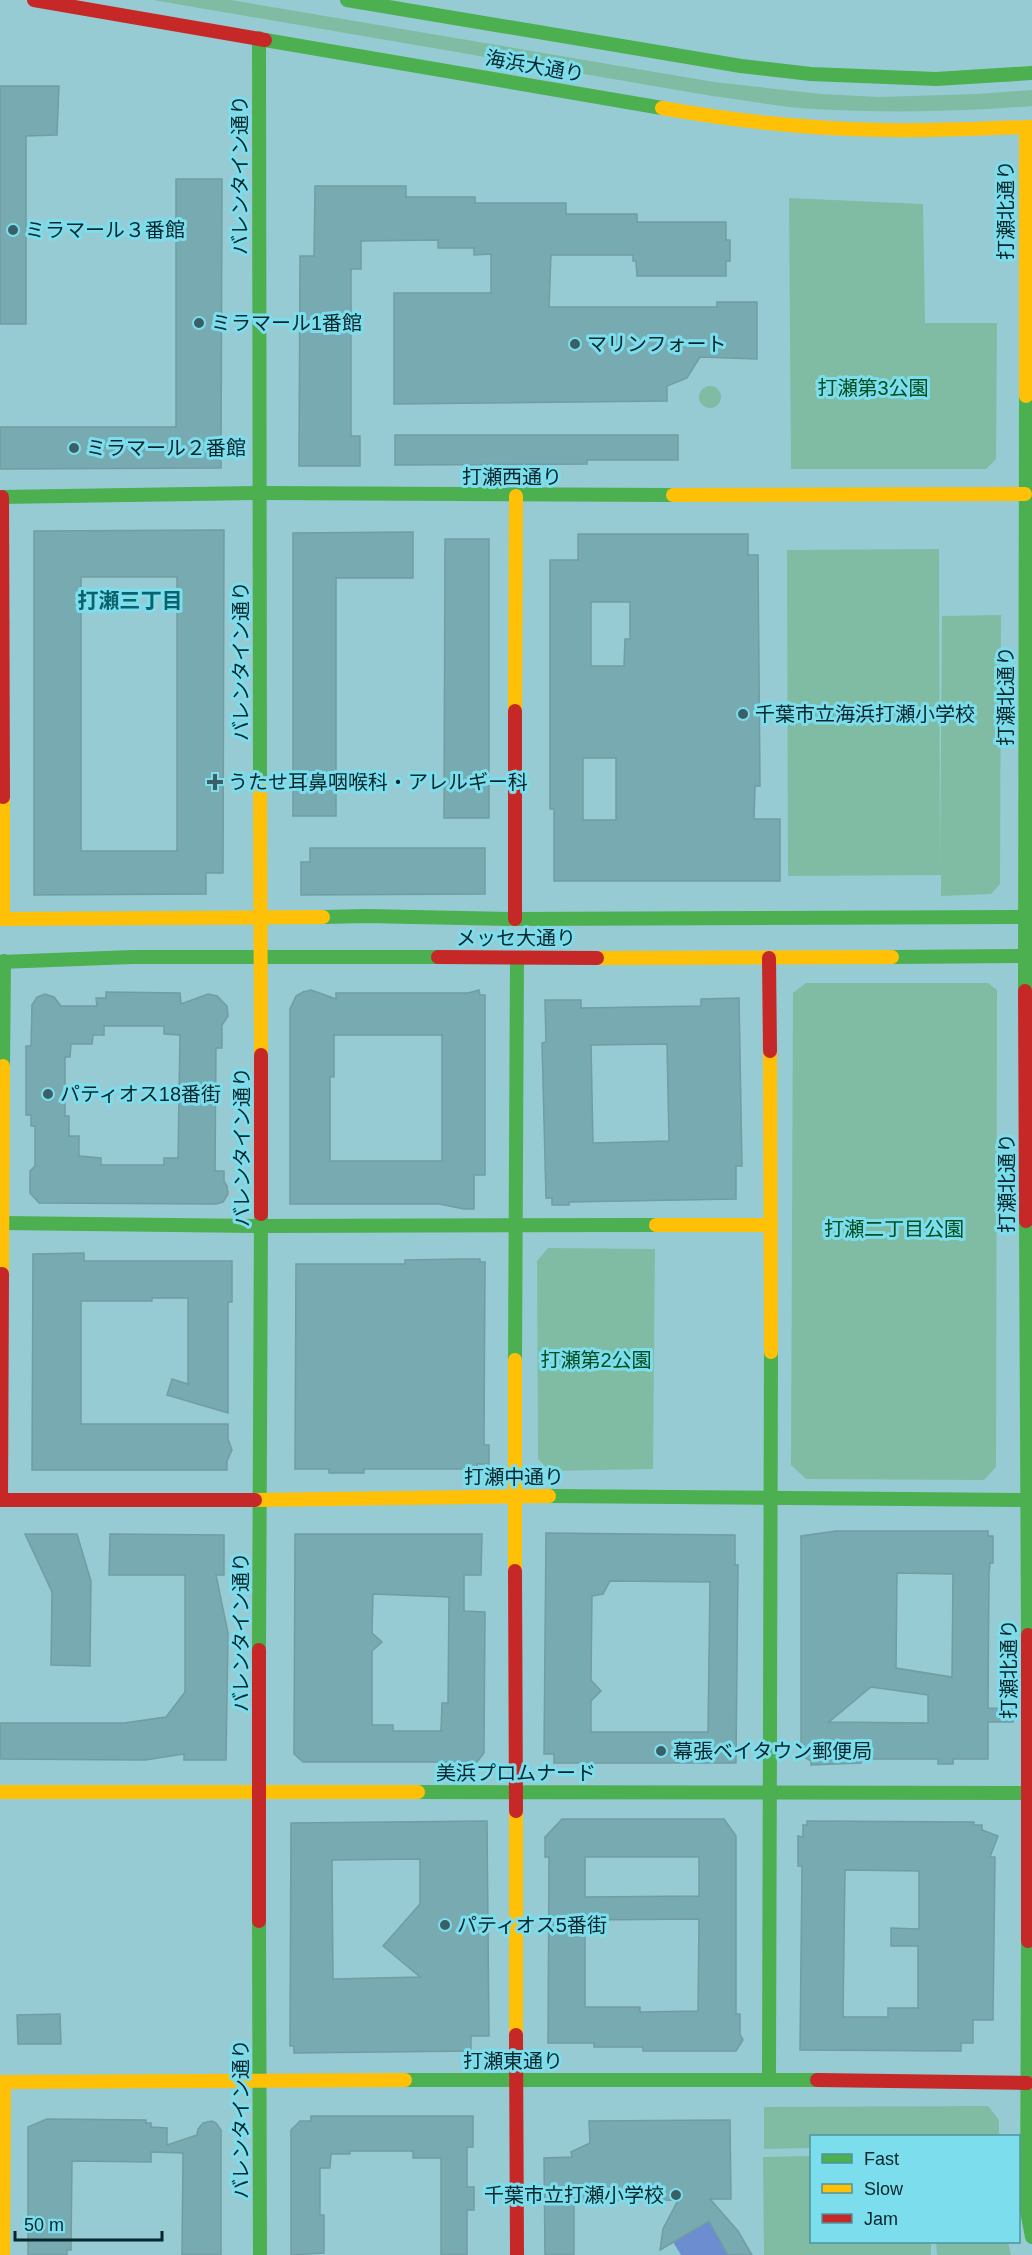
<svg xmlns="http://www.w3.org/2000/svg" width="1032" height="2255" font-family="Helvetica,'Noto Sans JP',sans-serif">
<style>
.green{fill:#80bca3}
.water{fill:#6c8ed1}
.building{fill:#77aab1;stroke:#719da3;stroke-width:1.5;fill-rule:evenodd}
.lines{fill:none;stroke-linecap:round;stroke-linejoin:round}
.fast{stroke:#4caf50;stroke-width:14}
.slow{stroke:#ffc107;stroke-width:14}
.jam{stroke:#c62828;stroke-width:14}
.poi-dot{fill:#386066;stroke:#7cdded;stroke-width:2}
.labels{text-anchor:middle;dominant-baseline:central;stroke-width:6;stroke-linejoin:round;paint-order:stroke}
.street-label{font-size:20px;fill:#06272c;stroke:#7cdded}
.poi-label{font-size:20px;fill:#06272c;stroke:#7cdded;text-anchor:start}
.park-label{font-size:20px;fill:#004f1f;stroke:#7cdded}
.neighbourhood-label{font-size:21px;font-weight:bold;fill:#0b626d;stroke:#7cdded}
</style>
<rect width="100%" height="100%" fill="#96cbd3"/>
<g class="green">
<path d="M 153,0 L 231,0 L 714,82 L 821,94 L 879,97 L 976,94 L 1032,90 L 1032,106 C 959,112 885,113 812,109 C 779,107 745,100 712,96 Z"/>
<polygon points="789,198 923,204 925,323 997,323 996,459 986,469 791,469"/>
<circle cx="710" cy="397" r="11"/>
<polygon points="939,549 940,871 942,616 1001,615 1000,884 991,894 941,896 941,875 788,876 787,550"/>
<polygon points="806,983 988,983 997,990 996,1467 984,1480 806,1479 791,1465 793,993"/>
<polygon points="548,1248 655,1249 653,1469 550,1471 538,1459 537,1261"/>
<polygon points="988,2106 999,2120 999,2136 812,2136 811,2148 764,2149 764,2107"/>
<polygon points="811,2156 812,2242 931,2242 931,2255 764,2255 763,2157"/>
<polygon points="936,2242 1008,2242 1011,2255 937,2255"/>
</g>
<polygon class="water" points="709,2221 728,2255 681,2255 673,2242"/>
<g class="building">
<polygon points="0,86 59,86 57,135 26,136 26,324 0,324"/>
<polygon points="176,179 222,179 221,468 0,469 0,427 176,427"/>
<polygon points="315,186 406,186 406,197 475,197 475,203 566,203 566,214 637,214 637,222 726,222 726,240 730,240 730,261 726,261 726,276 637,276 636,261 633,261 633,255 551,255 549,307 717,307 717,302 757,302 757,359 700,357 687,378 667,386 667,401 394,404 394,293 491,293 491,254 474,255 474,248 438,248 438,240 361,241 361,269 351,269 351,436 360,436 360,466 299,466 300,256 314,256"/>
<polygon points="395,435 678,435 678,460 587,460 587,464 395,465"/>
<path d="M 224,530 L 223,873 L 206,873 L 206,894 L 34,895 L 34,531 ZM 81,577 L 177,577 L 177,851 L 81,851 Z"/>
<polygon points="413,532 413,578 336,578 336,816 293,816 293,533"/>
<path d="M 578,534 L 748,534 L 748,555 L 758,555 L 760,786 L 755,786 L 754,819 L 780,819 L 780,881 L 554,881 L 554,809 L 550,809 L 550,560 L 578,560 ZM 591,602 L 630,602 L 630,639 L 625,639 L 624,666 L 591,666 ZM 583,758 L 616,758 L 616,820 L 583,820 Z"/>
<polygon points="445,539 489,539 489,818 444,818"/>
<polygon points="310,848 485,848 485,894 301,895 301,862 310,862"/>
<path d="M 311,990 L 336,999 L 336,993 L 468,993 L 479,990 L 480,995 L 485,995 L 485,1175 L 474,1175 L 474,1209 L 464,1209 L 439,1204 L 290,1204 L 290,1009 L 296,996 L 303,992 ZM 334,1035 L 442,1035 L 442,1161 L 330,1161 L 330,1077 L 334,1077 Z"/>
<path d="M 106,992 L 180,993 L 181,1004 L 208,994 L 217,996 L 227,1006 L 228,1016 L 222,1025 L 222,1048 L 216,1048 L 215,1171 L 224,1171 L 224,1181 L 227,1186 L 228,1194 L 223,1202 L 216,1204 L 39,1203 L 30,1193 L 30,1171 L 35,1166 L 35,1126 L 31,1126 L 31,1115 L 26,1115 L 26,1046 L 31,1046 L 32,1005 L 37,997 L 45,994 L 54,997 L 61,1006 L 97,1006 L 96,998 L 106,998 ZM 104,1026 L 164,1026 L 164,1034 L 180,1035 L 178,1158 L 164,1158 L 164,1165 L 101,1165 L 101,1158 L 79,1156 L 79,1136 L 69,1136 L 69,1116 L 65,1116 L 65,1057 L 70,1057 L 71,1044 L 92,1044 L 93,1035 L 104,1035 Z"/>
<path d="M 739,998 L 742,1166 L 736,1166 L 736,1199 L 569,1202 L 569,1205 L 552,1205 L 552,1198 L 546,1198 L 542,1043 L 546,1042 L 545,1000 L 581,1000 L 581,1008 L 701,1006 L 701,999 ZM 667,1044 L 669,1141 L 593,1143 L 591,1045 Z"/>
<polygon points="84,1253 84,1261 232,1261 232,1302 228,1302 228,1413 167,1395 172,1379 188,1384 188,1298 152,1298 152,1301 81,1301 81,1424 228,1424 228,1439 232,1450 227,1461 227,1470 32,1470 33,1254"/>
<polygon points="461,1259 480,1259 480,1262 485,1262 484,1445 489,1445 489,1464 477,1464 477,1469 364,1469 364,1473 329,1473 329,1469 295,1469 296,1264 405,1264 405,1260"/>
<path d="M 836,1531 L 988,1531 L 988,1536 L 993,1536 L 993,1563 L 990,1563 L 989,1574 L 988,1708 L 1013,1709 L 1013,1722 L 988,1722 L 988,1759 L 953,1759 L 953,1764 L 938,1764 L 938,1759 L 861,1759 L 861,1763 L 811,1765 L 811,1761 L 801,1755 L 801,1536 ZM 897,1573 L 953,1574 L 952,1677 L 896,1668 ZM 871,1687 L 928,1695 L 928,1723 L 829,1722 Z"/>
<path d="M 546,1533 L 735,1535 L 735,1565 L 738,1565 L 736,1763 L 554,1763 L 554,1754 L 544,1754 ZM 610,1581 L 710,1582 L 708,1732 L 591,1732 L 591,1701 L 601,1691 L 591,1680 L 592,1596 L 603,1594 Z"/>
<polygon points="25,1534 77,1534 91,1581 90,1666 51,1665 52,1592"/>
<polygon points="110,1534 224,1535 224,1575 216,1575 228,1633 226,1760 184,1760 184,1754 145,1760 0,1759 0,1723 124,1723 166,1717 185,1692 185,1575 109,1575"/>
<path d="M 295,1534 L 482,1534 L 481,1575 L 464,1575 L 464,1611 L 485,1612 L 484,1753 L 477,1762 L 303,1762 L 294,1754 ZM 373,1594 L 449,1597 L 448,1703 L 442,1703 L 441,1731 L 393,1731 L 393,1725 L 372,1725 L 372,1651 L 382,1642 L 372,1633 Z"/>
<path d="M 562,1819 L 724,1819 L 736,1836 L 736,2014 L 740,2014 L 740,2034 L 743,2040 L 736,2051 L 643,2051 L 643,2047 L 594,2047 L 594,2043 L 548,2043 L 549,1857 L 545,1857 L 545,1837 ZM 585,1857 L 699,1857 L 699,1896 L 585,1897 ZM 699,1919 L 698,2011 L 640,2012 L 640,2007 L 585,2007 L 585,1920 Z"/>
<path d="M 487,1821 L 489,2036 L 471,2036 L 471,2051 L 294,2053 L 294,2046 L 290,2046 L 291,1823 ZM 420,1859 L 420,1904 L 383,1946 L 420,1977 L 333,1979 L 332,1860 Z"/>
<path d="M 807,1821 L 974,1822 L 974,1825 L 982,1825 L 982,1830 L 998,1836 L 990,1857 L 995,1857 L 993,2020 L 973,2020 L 973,2043 L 961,2043 L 961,2051 L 800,2050 L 802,1866 L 798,1866 L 798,1836 L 803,1837 L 803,1825 L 807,1825 ZM 845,1870 L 919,1871 L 919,1929 L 891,1928 L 891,1946 L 918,1946 L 918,2008 L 888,2008 L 888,2017 L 843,2017 Z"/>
<polygon points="60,2014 61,2044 18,2044 17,2015"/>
<polygon points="311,2116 473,2116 473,2147 467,2147 467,2187 474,2187 474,2210 467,2210 467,2255 441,2255 441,2158 413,2158 413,2151 350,2151 350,2154 331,2154 330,2168 320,2168 320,2215 324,2215 324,2253 291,2255 291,2130 300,2121 311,2121"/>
<polygon points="47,2119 146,2120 146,2123 151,2123 151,2127 167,2128 167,2145 197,2135 198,2129 203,2123 212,2121 216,2123 221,2130 221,2255 182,2255 183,2153 151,2152 151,2162 72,2161 71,2250 67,2250 67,2255 28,2255 28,2127"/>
<polygon points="730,2120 731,2199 710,2199 738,2231 752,2255 728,2255 709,2221 660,2250 663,2229 678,2200 574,2201 574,2255 545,2255 544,2158 572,2157 571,2152 590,2143 589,2121"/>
</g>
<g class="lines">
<g class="fast">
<polyline points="347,0 741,66 811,74 936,79 1032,73"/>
<polyline points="259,38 260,785"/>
<polyline points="265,40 662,108"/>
<polyline points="0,497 260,493 673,495"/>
<polyline points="323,917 366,916 515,919 1032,917"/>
<polyline points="892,957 1032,956"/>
<polyline points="0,962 132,957 438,957"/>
<polyline points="1025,991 1026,396"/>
<polyline points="3,1066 4,961"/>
<polyline points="1026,1221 1028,1635"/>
<polyline points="2,1223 261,1226 656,1225"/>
<polyline points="515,1360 517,958"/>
<polyline points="549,1496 1027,1500"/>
<polyline points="259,1650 261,1214"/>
<polyline points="418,1792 1032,1793"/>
<polyline points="259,1921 260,2255"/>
<polyline points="1028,1941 1027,2211 1032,2237"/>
<polyline points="769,2079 771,1352"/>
<polyline points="405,2080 817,2080"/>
</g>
<g class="slow">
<path d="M 662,108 C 735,121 811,129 885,130 C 934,131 983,128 1032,127"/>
<polyline points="1026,396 1026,128"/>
<polyline points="673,495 1025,494"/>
<polyline points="515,711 516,496"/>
<polyline points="260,785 261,1055"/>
<polyline points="3,797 3,919"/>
<polyline points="0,919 323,917"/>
<polyline points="597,958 892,957"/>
<polyline points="770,1051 771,1352"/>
<polyline points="656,1225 771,1225"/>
<polyline points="2,1274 3,1066"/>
<polyline points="255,1500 549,1496"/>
<polyline points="515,1571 515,1360"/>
<polyline points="0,1792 418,1792"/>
<polyline points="516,1811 516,2035"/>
<polyline points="0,2082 405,2080"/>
<polyline points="3,2255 4,2082"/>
</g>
<g class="jam">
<polyline points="34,0 265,40"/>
<polyline points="2,497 3,797"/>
<polyline points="515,919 515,711"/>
<polyline points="438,957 597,958"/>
<polyline points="769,958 770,1051"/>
<polyline points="1025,991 1026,1221"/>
<polyline points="261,1055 261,1214"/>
<polyline points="0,1500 255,1500"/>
<polyline points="1,1500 2,1274"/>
<polyline points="515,1571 516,1811"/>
<polyline points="1028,1635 1028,1941"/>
<polyline points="259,1921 259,1650"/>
<polyline points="516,2035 517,2255"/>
<polyline points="817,2080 1027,2083"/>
</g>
</g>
<g class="poi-dot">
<circle cx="13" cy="230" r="6"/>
<circle cx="199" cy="323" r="6"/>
<circle cx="575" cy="344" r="6"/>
<circle cx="74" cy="448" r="6"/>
<circle cx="743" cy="714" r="6"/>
<path d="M212 773h6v6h6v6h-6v6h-6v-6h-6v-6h6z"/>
<circle cx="48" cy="1094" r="6"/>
<circle cx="661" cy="1751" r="6"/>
<circle cx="445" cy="1925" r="6"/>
<circle cx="676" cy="2195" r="6"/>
</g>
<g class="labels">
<g class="street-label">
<text transform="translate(535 66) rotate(10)">海浜大通り</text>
<text transform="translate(240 175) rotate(-90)">バレンタイン通り</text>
<text transform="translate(1006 210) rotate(-90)">打瀬北通り</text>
<text x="512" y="477">打瀬西通り</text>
<text transform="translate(241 661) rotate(-90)">バレンタイン通り</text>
<text transform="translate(1006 696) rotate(-90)">打瀬北通り</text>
<text x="516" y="938">メッセ大通り</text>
<text transform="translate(242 1147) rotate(-90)">バレンタイン通り</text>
<text transform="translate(1007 1183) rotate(-90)">打瀬北通り</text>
<text x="514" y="1477">打瀬中通り</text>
<text transform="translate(241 1632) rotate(-90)">バレンタイン通り</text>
<text transform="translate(1009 1669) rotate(-90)">打瀬北通り</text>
<text x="516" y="1773">美浜プロムナード</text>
<text x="513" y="2061">打瀬東通り</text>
<text transform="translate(241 2119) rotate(-90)">バレンタイン通り</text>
</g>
<g class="poi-label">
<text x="25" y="230">ミラマール３番館</text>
<text x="211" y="323">ミラマール1番館</text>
<text x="587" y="344">マリンフォート</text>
<text x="86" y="448">ミラマール２番館</text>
<text x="755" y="714">千葉市立海浜打瀬小学校</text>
<text x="228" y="782">うたせ耳鼻咽喉科・アレルギー科</text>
<text x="60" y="1094">パティオス18番街</text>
<text x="673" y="1751">幕張ベイタウン郵便局</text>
<text x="457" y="1925">パティオス5番街</text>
<text x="664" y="2195" text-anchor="end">千葉市立打瀬小学校</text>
</g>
<g class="park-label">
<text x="873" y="388">打瀬第3公園</text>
<text x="894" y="1229">打瀬二丁目公園</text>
<text x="596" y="1360">打瀬第2公園</text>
</g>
<g class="neighbourhood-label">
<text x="130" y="600">打瀬三丁目</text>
</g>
</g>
<rect x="810" y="2135" width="210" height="108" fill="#7cdded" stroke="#4d94a0" stroke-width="1.5"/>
<rect x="822" y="2154" width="30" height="9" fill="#4caf50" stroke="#4d94a0" stroke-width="1.5"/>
<text x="864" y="2165" font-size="18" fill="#06272c">Fast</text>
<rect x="822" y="2184" width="30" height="9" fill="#ffc107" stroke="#4d94a0" stroke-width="1.5"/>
<text x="864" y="2195" font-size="18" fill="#06272c">Slow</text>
<rect x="822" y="2214" width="30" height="9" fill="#c62828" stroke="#4d94a0" stroke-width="1.5"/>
<text x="864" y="2225" font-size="18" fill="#06272c">Jam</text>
<path d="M15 2231v9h147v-9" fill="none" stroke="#06272c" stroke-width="3"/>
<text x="24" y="2231" font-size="18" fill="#06272c" stroke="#7cdded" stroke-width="4.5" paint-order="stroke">50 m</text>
</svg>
